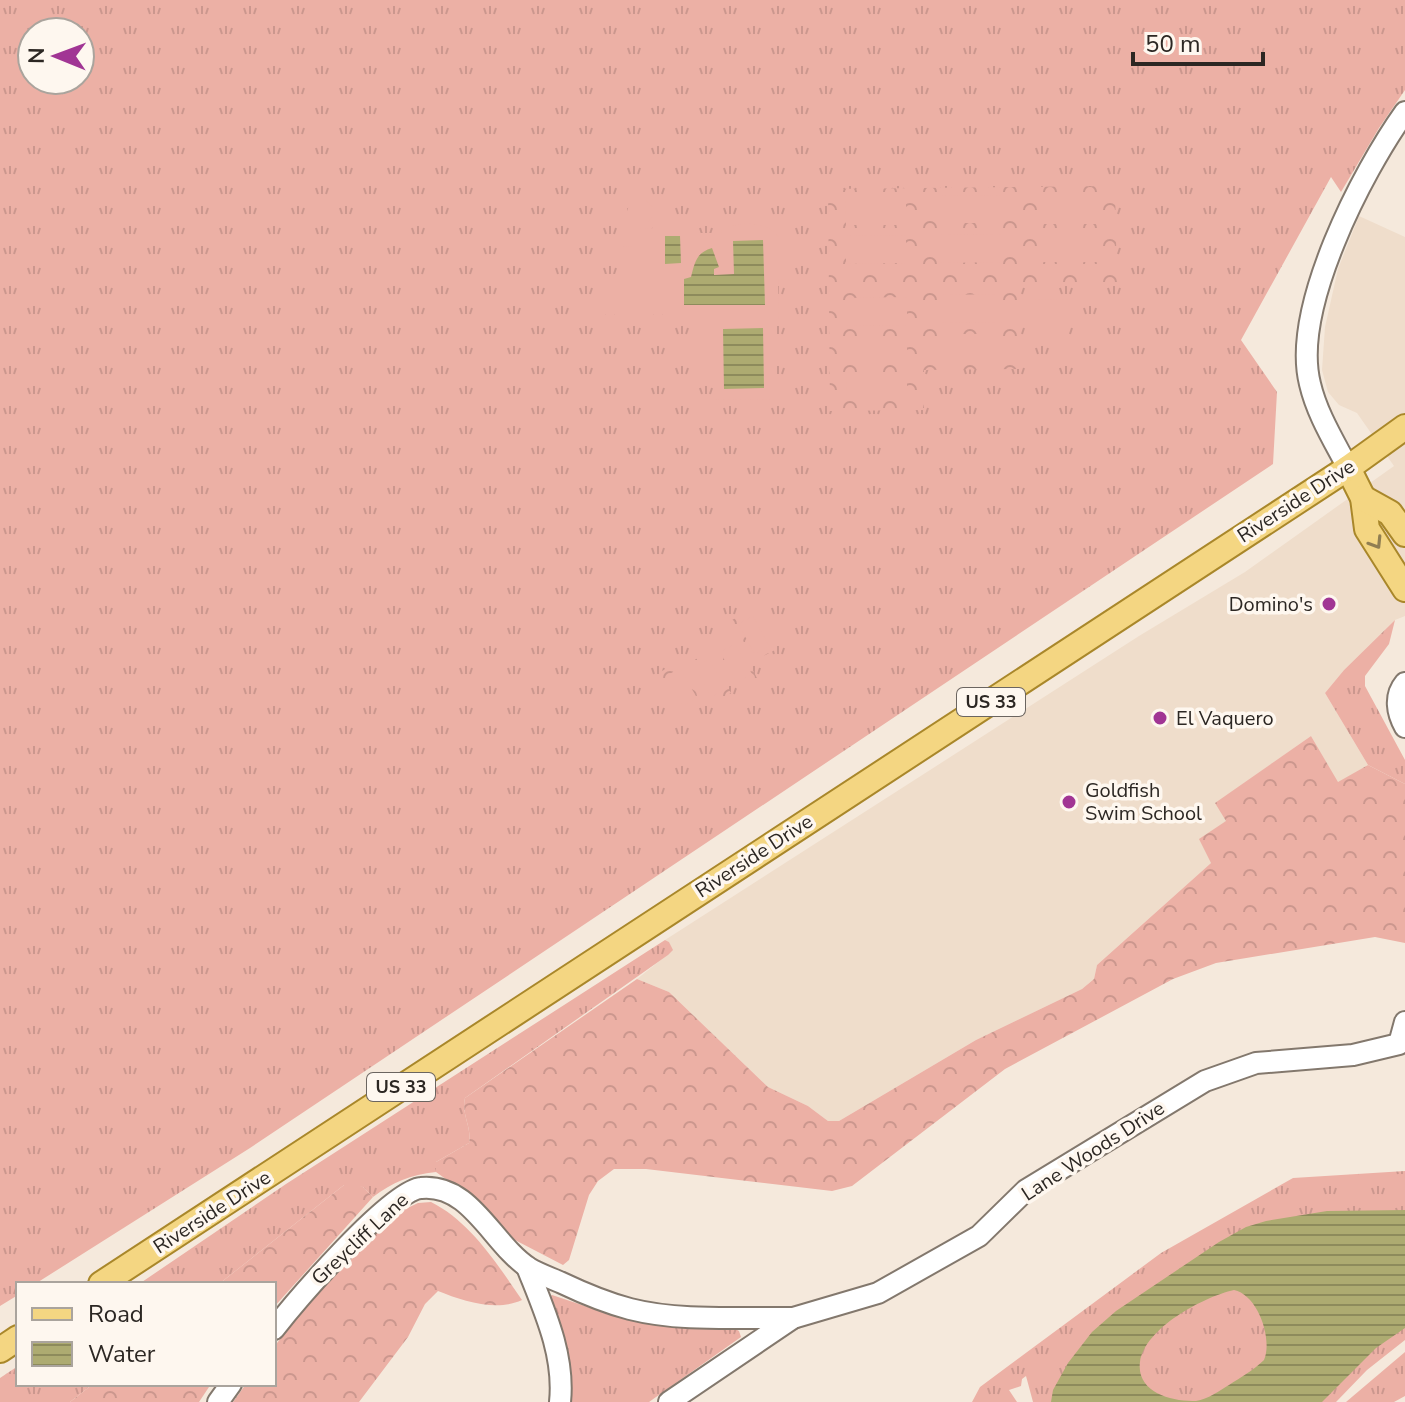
<svg xmlns="http://www.w3.org/2000/svg" width="1405" height="1402" font-family="'Nunito Sans',sans-serif">
<style>
.built{fill:#efddcb}
.grass{fill:url(#grass-tufts);fill-rule:evenodd}
.forest{fill:url(#forest-crowns)}
.pitch{fill:#ecb0a5}
.water{fill:url(#water-rules);fill-rule:evenodd}
.lines{fill:none;stroke-linecap:round;stroke-linejoin:round}
.minor-casing{stroke:#83786d;stroke-width:24}
.major-casing{stroke:#a9872a;stroke-width:28}
.minor{stroke:#fff;stroke-width:20}
.major{stroke:#f4d682;stroke-width:24}
.oneway{stroke:#907e52}
.poi-dot{fill:#a13594;stroke:#fef7ef;stroke-width:3}
.labels{text-anchor:middle;dominant-baseline:central;stroke-width:7;stroke-linejoin:round;paint-order:stroke}
.shield{fill:#fef7ef;stroke:#6b6560;stroke-width:2}
.shield-label{font-size:18px;font-weight:bold;fill:#2c2723}
.street-label{font-size:20px;fill:#2c2723;stroke:#fef7ef}
.poi-label{font-size:20px;fill:#2c2723;stroke:#fef7ef;text-anchor:start}
</style>
<defs>
<pattern id="grass-tufts" width="24" height="20" patternUnits="userSpaceOnUse" patternTransform="scale(2)"><rect width="24" height="20" fill="#ecb0a5"/><path d="M3 7l-1-3M5 7V3M7 7l1-3M15 17l-1-3M17 17v-4M19 17l1-3" fill="none" stroke="#cb978e"/></pattern>
<pattern id="forest-crowns" width="20" height="18" patternUnits="userSpaceOnUse" patternTransform="scale(2)"><rect width="20" height="18" fill="#ecb0a5"/><path d="M2 6a3 3 0 1 1 6 0M12 15a3 3 0 1 1 6 0" fill="none" stroke="#cb978e"/></pattern>
<pattern id="water-rules" width="6" height="5" patternUnits="userSpaceOnUse" patternTransform="scale(2)"><rect width="6" height="5" fill="#adab71"/><path d="M0 2.5h6" fill="none" stroke="#8d8b5c"/></pattern>
</defs>
<rect width="100%" height="100%" fill="#f5e9dc"/>
<polygon class="built" points="1359,216 1405,237 1405,616 1395,620 1344,670 1325,693 1368,765 1338,783 1311,736 1216,803 1226,821 1211,863 1097,965 1094,979 1082,989 976,1040 839,1121 828,1121 808,1106 768,1087 669,992 637,979 672,951 669,942 665,940 1139,636 1245,572 1394,466 1357,413 1339,405 1328,392 1322,370 1325,327 1338,269"/>
<g class="grass">
<path d="M 0,0 L 1405,0 L 1405,90 L 1379,128 L 1341,192 L 1331,177 L 1241,340 L 1277,392 L 1273,464 L 250,1148 L 35,1284 L 18,1284 L 18,1295 L 0,1306 ZM 32,32 L 80,32 L 80,80 L 32,80 Z"/>
<polygon points="1395,620 1389,644 1365,676 1365,686 1405,760 1405,784 1368,765 1325,693 1344,670"/>
<path d="M 665,940 L 669,942 L 673,950 L 668,955 L 465,1098 C 461,1114 472,1127 469,1143 L 436,1162 L 436,1172 C 410,1175 393,1182 373,1197 L 363,1187 L 344,1185 L 219,1284 L 139,1284 L 286,1184 Z"/>
<polygon points="1405,1171 1405,1340 1367,1370 1336,1402 1033,1402 1026,1376 1022,1379 1021,1386 1009,1390 1017,1402 972,1402 980,1387 1161,1253 1293,1178"/>
<polygon points="552,1295 624,1319 659,1326 734,1328 739,1331 741,1337 649,1402 569,1402 549,1297"/>
<polygon points="1405,1352 1405,1396 1394,1402 1346,1402"/>
<polygon points="18,1366 18,1384 93,1384 70,1402 0,1402 0,1378"/>
</g>
<g class="forest">
<polygon points="1115,186 1117,285 1020,287 1021,369 924,370 924,410 830,411 828,189"/>
<polygon points="752,609 775,650 754,661 732,620"/>
<polygon points="735,637 757,678 737,689 714,648"/>
<polygon points="709,652 731,693 711,704 689,663"/>
<polygon points="681,661 703,702 683,713 660,672"/>
<path d="M 1311,736 L 1338,782 L 1368,765 L 1405,784 L 1405,943 L 1375,937 L 1216,963 L 1173,979 L 1005,1069 L 852,1186 L 832,1191 L 646,1169 L 614,1169 L 598,1181 L 589,1195 L 569,1260 L 563,1265 L 513,1239 L 461,1190 L 436,1172 L 436,1162 L 469,1143 C 472,1127 461,1114 465,1098 L 637,979 L 669,992 L 768,1087 L 808,1106 L 828,1121 L 839,1121 L 976,1040 L 1082,989 L 1094,979 L 1097,965 L 1211,863 L 1199,839 L 1226,821 L 1215,803 Z"/>
<polygon points="352,1183 363,1187 373,1197 274,1307 274,1284 219,1284 344,1185"/>
<path d="M 431,1202 C 471,1222 497,1264 522,1300 C 496,1312 463,1301 438,1291 L 425,1304 L 408,1337 L 359,1402 L 233,1402 L 246,1384 L 274,1384 L 274,1347 L 310,1300 L 366,1240 L 397,1213 L 418,1203 Z"/>
<polygon points="93,1384 211,1384 199,1402 70,1402"/>
</g>
<g class="pitch">
<polygon points="1001,195 1001,223 941,223 941,196"/>
<rect x="1038" y="196" width="61" height="28"/>
<polygon points="845,197 906,197 906,225 846,225"/>
<path d="M 636,200 L 646,200 L 653,208 L 653,217 L 647,222 L 640,222 L 640,229 L 653,228 L 653,224 L 691,224 L 691,233 L 721,233 L 722,230 L 728,230 L 728,227 C 745,222 769,221 779,238 L 789,238 L 789,279 L 778,280 L 779,319 L 775,319 L 775,399 L 713,400 L 713,381 L 716,378 L 716,371 L 704,359 L 691,359 L 691,314 L 602,314 L 602,274 L 623,274 L 623,247 L 632,246 L 632,217 L 628,217 L 628,208 Z"/>
<polygon points="1001,234 1001,262 940,263 940,235"/>
<rect x="1038" y="234" width="61" height="28"/>
<polygon points="906,235 906,263 846,264 846,236"/>
<polygon points="1003,294 1003,322 942,323 942,295"/>
<polygon points="907,297 907,325 846,326 846,298"/>
<polygon points="1068,299 1068,315 1034,315 1034,300"/>
<rect x="1034" y="325" width="34" height="15"/>
<rect x="942" y="334" width="61" height="28"/>
<rect x="846" y="336" width="61" height="28"/>
<polygon points="846,373 907,373 907,401 847,401"/>
<polygon points="753,616 769,646 755,654 738,624"/>
<polygon points="735,644 752,674 737,683 720,652"/>
<polygon points="709,659 726,689 711,697 695,667"/>
<polygon points="680,668 697,698 683,706 666,676"/>
</g>
<g class="water">
<polygon points="665,236 680,236 681,263 665,264"/>
<path d="M 763,240 L 765,305 L 684,305 L 684,279 L 691,277 C 695,262 696,253 712,248 L 719,267 L 714,269 L 714,275 L 734,274 L 733,241 Z"/>
<polygon points="763,328 764,388 724,389 723,329"/>
<path d="M 1405,1210 L 1405,1328 L 1376,1348 L 1322,1402 L 1051,1402 L 1053,1390 L 1068,1363 L 1092,1332 L 1116,1311 L 1219,1242 L 1246,1227 L 1266,1221 L 1327,1211 ZM 1234,1290 C 1258,1295 1273,1339 1264,1360 C 1254,1370 1241,1377 1229,1385 C 1219,1391 1208,1399 1196,1401 C 1171,1402 1136,1392 1140,1362 C 1145,1328 1203,1297 1234,1290 Z"/>
</g>
<g class="lines">
<defs>
<g id="minor">
<path d="M 1348,468 C 1334,441 1317,414 1310,384 C 1291,309 1362,172 1405,112"/>
<path d="M 1405,683 C 1394,696 1397,713 1405,727"/>
<path d="M 527,1267 C 544,1310 565,1355 560,1402"/>
<path d="M 274,1329 C 296,1301 391,1190 421,1188 C 471,1183 492,1244 529,1268 C 539,1274 551,1278 562,1283 C 583,1293 607,1303 630,1309 C 681,1322 740,1317 793,1318"/>
<polyline points="218,1402 231,1384"/>
<polyline points="669,1402 793,1318 878,1293 979,1236 1026,1190 1205,1081 1256,1063 1353,1055 1399,1044 1405,1022"/>
</g>
<g id="major">
<polyline points="1348,468 1363,498 1367,529 1405,589"/>
<polyline points="1363,498 1390,513 1405,534"/>
<polyline points="101,1284 1348,468 1405,427"/>
<polyline points="0,1350 18,1338"/>
</g>
</defs>
<use href="#minor" class="minor-casing"/>
<use href="#major" class="major-casing"/>
<use href="#minor" class="minor"/>
<use href="#major" class="major"/>
</g>
<defs><path id="oneway-chevron" d="M-2-3.5L2.5 0L-2 3.5" fill="none" stroke-width="1.6" stroke-linecap="round" stroke-linejoin="round" transform="scale(2)"/></defs>
<use class="oneway" href="#oneway-chevron" transform="translate(1376 543) rotate(58)"/>
<g class="poi-dot">
<circle cx="1329" cy="604" r="8"/>
<circle cx="1160" cy="718" r="8"/>
<circle cx="1069" cy="802" r="8"/>
</g>
<g class="labels">
<g class="shield">
<rect x="957" y="688" width="68" height="28" rx="6"/>
<rect x="367" y="1073" width="68" height="28" rx="6"/>
</g>
<g class="shield-label">
<text x="991" y="702">US 33</text>
<text x="401" y="1087">US 33</text>
</g>
<g class="street-label">
<text transform="translate(1296 501) rotate(-33)">Riverside Drive</text>
<text transform="translate(754 856) rotate(-33)">Riverside Drive</text>
<text transform="translate(1093 1151) rotate(-33)">Lane Woods Drive</text>
<text transform="translate(212 1212) rotate(-33)">Riverside Drive</text>
<text transform="translate(360 1239) rotate(-43)">Greycliff Lane</text>
</g>
<g class="poi-label">
<text x="1313" y="604" text-anchor="end">Domino's</text>
<text x="1176" y="718">El Vaquero</text>
<text x="1085" y="790">Goldfish<tspan x="1085" dy="23">Swim School</tspan></text>
</g>
</g>
<rect x="16" y="1282" width="260" height="104" fill="#fef7ef" stroke="#aaa49d" stroke-width="2"/>
<rect x="32" y="1308" width="40" height="12" fill="#f4d682" stroke="#aaa49d" stroke-width="2"/>
<text x="88" y="1322" font-size="24" fill="#2c2723">Road</text>
<rect x="32" y="1342" width="40" height="24" fill="url(#water-rules)" stroke="#aaa49d" stroke-width="2"/>
<text x="88" y="1362" font-size="24" fill="#2c2723">Water</text>
<g transform="translate(56 56) rotate(271)"><circle r="38" fill="#fef7ef" stroke="#aaa49d" stroke-width="2"/>
<path d="M0-6L14 30L0 20L-14 30Z" fill="#a13594"/>
<text y="-12" font-size="22" font-weight="bold" text-anchor="middle" fill="#2c2723">N</text>
</g>
<path d="M1133 52v12h130v-12" fill="none" stroke="#2c2723" stroke-width="4"/>
<text x="1145" y="52" font-size="24" fill="#2c2723" stroke="#fef7ef" stroke-width="6" paint-order="stroke">50 m</text>
</svg>
